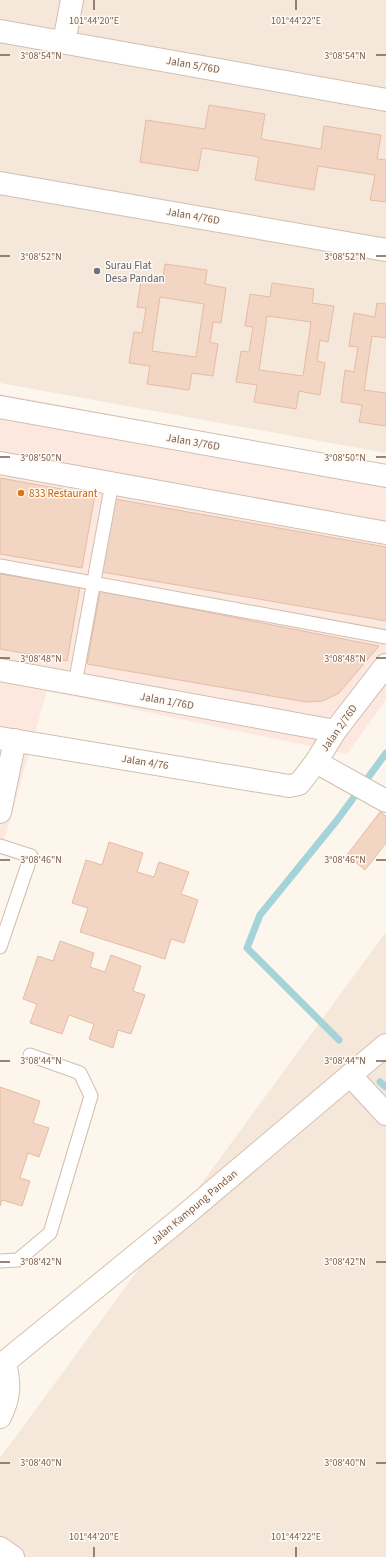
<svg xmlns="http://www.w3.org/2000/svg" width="386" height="1557" font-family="'Source Sans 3',sans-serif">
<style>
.residential{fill:#f5e8da}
.commercial{fill:#fde8e0}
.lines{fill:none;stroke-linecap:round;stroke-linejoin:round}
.stream{stroke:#a5d3da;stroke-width:7}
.building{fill:#f3d5c3;stroke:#e6bba3;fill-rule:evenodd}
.lane-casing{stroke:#d1beb0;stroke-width:15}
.street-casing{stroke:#d1beb0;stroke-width:24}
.secondary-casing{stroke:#d6c0b0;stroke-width:24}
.lane{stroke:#fff;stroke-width:13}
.street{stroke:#fff;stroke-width:22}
.secondary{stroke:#fff;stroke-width:22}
.ticks{fill:none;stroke:#7a5c4d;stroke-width:1.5}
.worship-dot{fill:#6b7280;stroke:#fffaf3;stroke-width:1.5}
.food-dot{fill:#e8710a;stroke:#fffaf3;stroke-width:1.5}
.labels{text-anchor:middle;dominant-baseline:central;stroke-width:3;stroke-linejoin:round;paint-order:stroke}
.street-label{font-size:11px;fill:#7a5c4d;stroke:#fffaf3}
.worship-label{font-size:11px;fill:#5b616d;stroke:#fffaf3;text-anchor:start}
.food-label{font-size:11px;fill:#c56008;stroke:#fffaf3;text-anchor:start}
.ticks-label{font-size:10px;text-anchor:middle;fill:#7a5c4d;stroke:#fffaf3;stroke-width:3;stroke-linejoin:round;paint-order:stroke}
</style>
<rect width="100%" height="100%" fill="#fdf6ec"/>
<g class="residential">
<polygon points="0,0 386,0 386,453 0,383"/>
<polygon points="386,932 386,1557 0,1557 0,1458"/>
</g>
<polygon class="commercial" points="0,394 386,465 386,700 347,754 47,691 0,855"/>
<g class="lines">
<g class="stream">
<polyline points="339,1040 247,948 260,915 338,819 386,753"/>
<polyline points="380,1082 386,1087"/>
</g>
</g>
<g class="building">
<polygon points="209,105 265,114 261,139 321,149 324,126 381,135 377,159 386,160 386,202 370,200 375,175 318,166 314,190 255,180 259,157 202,148 198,171 140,162 146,120 205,129"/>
<path d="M 165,264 L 207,270 L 205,284 L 226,288 L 221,323 L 213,322 L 210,342 L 218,344 L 213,376 L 192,373 L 189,390 L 147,384 L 150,366 L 129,363 L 134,332 L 142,333 L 146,308 L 137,307 L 142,275 L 163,278 ZM 160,297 L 204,304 L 196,357 L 152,351 Z"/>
<path d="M 272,283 L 314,289 L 312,303 L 334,306 L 328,342 L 320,340 L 317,361 L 325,363 L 320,395 L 299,391 L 296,409 L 254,402 L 257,385 L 236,382 L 241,351 L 249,352 L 253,327 L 245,326 L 250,294 L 270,297 ZM 267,316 L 311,322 L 303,376 L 259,370 Z"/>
<polygon points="377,303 386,304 386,338 372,336 364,390 386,393 386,426 359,422 362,405 341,402 345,370 354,372 358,347 349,346 354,313 375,317"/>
<polygon points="0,478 95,495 82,568 0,554"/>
<polygon points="115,499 386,547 386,621 102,572"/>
<polygon points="0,574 80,587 67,661 0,649"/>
<polygon points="100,591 379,646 339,693 323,701 306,702 87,664"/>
<polygon points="380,812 386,816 386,843 365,870 347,855"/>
<polygon points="109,842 143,853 137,872 154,877 159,862 189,872 181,894 198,900 184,943 171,939 165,959 80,932 88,908 72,903 86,860 102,865"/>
<polygon points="60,941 94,953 90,967 105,972 111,955 141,966 133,991 145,995 131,1034 118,1030 113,1048 89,1039 94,1024 69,1015 62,1034 30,1023 37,1004 23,999 38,956 53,961"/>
<polygon points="0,1087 40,1101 33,1123 49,1128 39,1157 28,1153 20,1178 30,1181 22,1206 2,1200 0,1206"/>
</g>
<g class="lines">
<defs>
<g id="lane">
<polyline points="0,566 386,637"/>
<polyline points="75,684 112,483"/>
<polyline points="0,846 31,856 0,947"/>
<polyline points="0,1261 18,1260 50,1233 91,1096 80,1073 30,1055"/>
</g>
<g id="street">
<polyline points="0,31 386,100"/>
<polyline points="64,42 72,0"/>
<polyline points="0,183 386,250"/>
<polyline points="0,407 386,476"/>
<polyline points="0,463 386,533"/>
<polyline points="0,670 335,731"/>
<polyline points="0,738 289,786 299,784 316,762 335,731 386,665"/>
<polyline points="316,762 386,801"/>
<polyline points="0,812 15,740"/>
<polyline points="350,1075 386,1114"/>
<path d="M 0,1417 C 10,1397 10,1384 5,1363"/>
<polyline points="0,1548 13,1557"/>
</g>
<polyline id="secondary" points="0,1366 185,1215 386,1045"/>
</defs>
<use href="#lane" class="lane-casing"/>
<use href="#street" class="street-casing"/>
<use href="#secondary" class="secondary-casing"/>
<use href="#lane" class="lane"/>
<use href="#street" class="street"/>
<use href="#secondary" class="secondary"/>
</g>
<path class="ticks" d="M 94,0 L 94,10M 296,0 L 296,10M 0,55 L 10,55M 376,55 L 386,55M 0,256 L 10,256M 376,256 L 386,256M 0,457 L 10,457M 376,457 L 386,457M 0,658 L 10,658M 376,658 L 386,658M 0,860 L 10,860M 376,860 L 386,860M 0,1061 L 10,1061M 376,1061 L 386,1061M 0,1262 L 10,1262M 376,1262 L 386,1262M 0,1463 L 10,1463M 376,1463 L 386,1463M 94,1547 L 94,1557M 296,1547 L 296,1557"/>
<circle class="worship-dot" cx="97" cy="271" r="4"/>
<circle class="food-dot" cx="21" cy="493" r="4"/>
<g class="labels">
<g class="street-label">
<text transform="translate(193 65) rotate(10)">Jalan 5/76D</text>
<text transform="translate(193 216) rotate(10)">Jalan 4/76D</text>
<text transform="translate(193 442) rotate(10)">Jalan 3/76D</text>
<text transform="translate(167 701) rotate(10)">Jalan 1/76D</text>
<text transform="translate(339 728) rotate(-55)">Jalan 2/76D</text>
<text transform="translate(145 762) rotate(9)">Jalan 4/76</text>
<text transform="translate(194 1207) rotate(-40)">Jalan Kampung Pandan</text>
</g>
<g class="worship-label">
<text x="105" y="265">Surau Flat<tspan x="105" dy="13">Desa Pandan</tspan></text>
</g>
<g class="food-label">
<text x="29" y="493">833 Restaurant</text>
</g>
</g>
<g class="ticks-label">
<text x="94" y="24">101°44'20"E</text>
<text x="296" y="24">101°44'22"E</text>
<text x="41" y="59">3°08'54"N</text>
<text x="345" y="59">3°08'54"N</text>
<text x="41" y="260">3°08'52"N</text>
<text x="345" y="260">3°08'52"N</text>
<text x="41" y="461">3°08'50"N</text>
<text x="345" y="461">3°08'50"N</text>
<text x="41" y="662">3°08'48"N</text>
<text x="345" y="662">3°08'48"N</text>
<text x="41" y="863">3°08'46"N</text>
<text x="345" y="863">3°08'46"N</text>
<text x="41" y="1064">3°08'44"N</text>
<text x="345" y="1064">3°08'44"N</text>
<text x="41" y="1265">3°08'42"N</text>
<text x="345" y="1265">3°08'42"N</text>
<text x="41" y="1466">3°08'40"N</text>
<text x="345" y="1466">3°08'40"N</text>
<text x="94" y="1540">101°44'20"E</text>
<text x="296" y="1540">101°44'22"E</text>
</g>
</svg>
